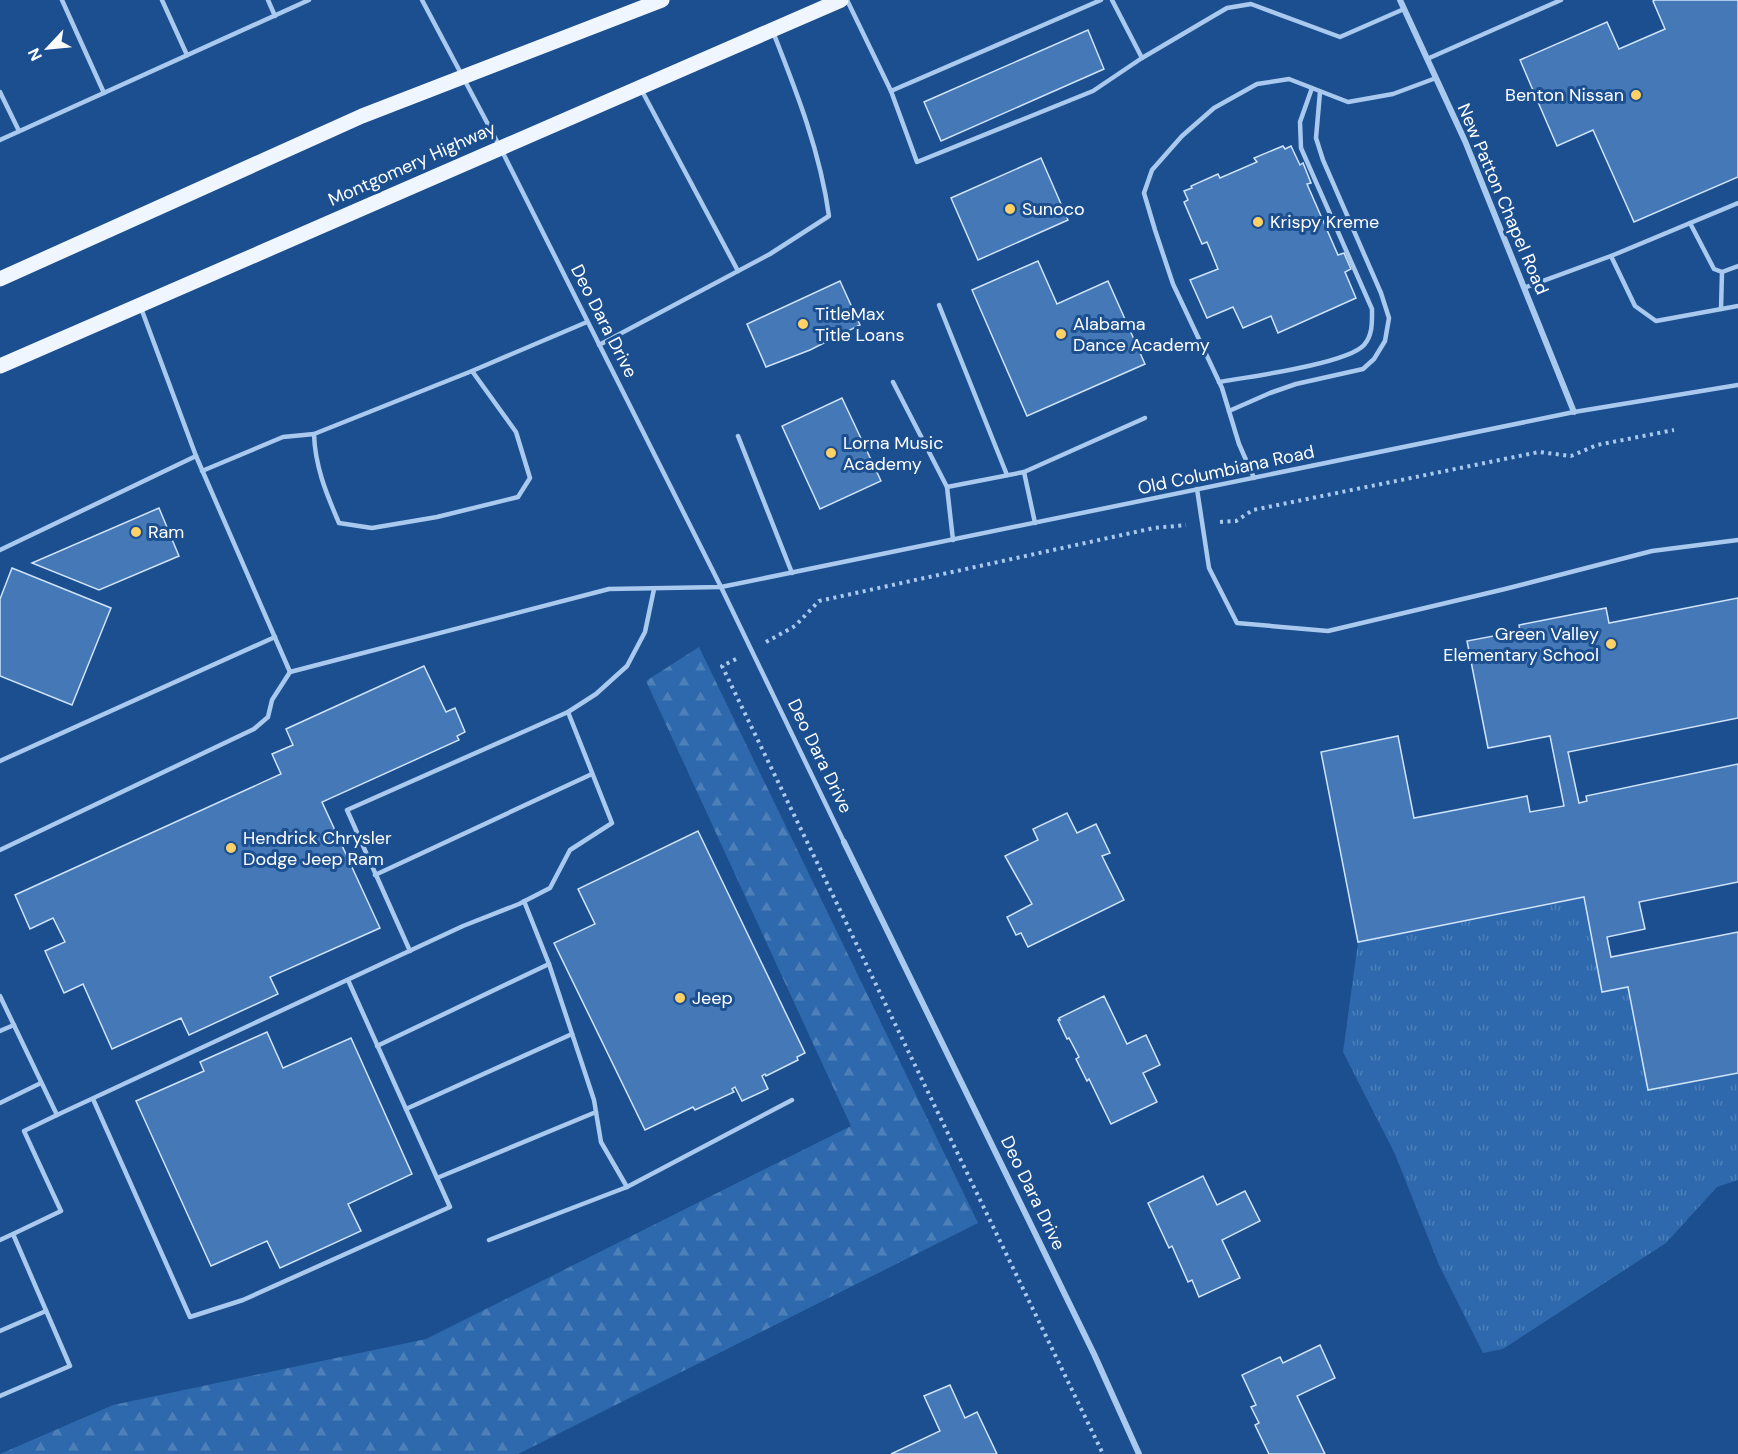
<svg xmlns="http://www.w3.org/2000/svg" width="1738" height="1454" font-family="'DM Sans',sans-serif">
<style>
.forest{fill:url(#forest-firs)}
.park{fill:url(#park-tufts)}
.building{fill:#4478b7;stroke:#cfe3fa;stroke-width:1.5}
.lines{fill:none;stroke-linecap:round;stroke-linejoin:round}
.path{stroke:#a9c9ee;stroke-width:4;stroke-dasharray:3 4.5;stroke-linecap:butt}
.lane{stroke:#a9c9ee;stroke-width:4.5}
.street{stroke:#a9c9ee;stroke-width:6}
.primary{stroke:#f0f6ff;stroke-width:15}
.poi-dot{fill:#ffd166;stroke:#1b4f8f;stroke-width:2}
.labels{text-anchor:middle;dominant-baseline:central;stroke-width:6;stroke-linejoin:round;paint-order:stroke}
.poi-label{font-size:18px;fill:#fff;stroke:#1b4f8f;text-anchor:start}
.street-label{font-size:18px;fill:#fff;stroke:#1b4f8f}
</style>
<defs>
<pattern id="forest-firs" width="22" height="20" patternUnits="userSpaceOnUse" patternTransform="scale(1.5)"><rect width="22" height="20" fill="#2e69ad"/><path d="M5 1l3.5 6h-7zM16 11l3.5 6h-7z" fill="#4d80b9"/></pattern>
<pattern id="park-tufts" width="24" height="20" patternUnits="userSpaceOnUse" patternTransform="scale(1.5)"><rect width="24" height="20" fill="#2e69ad"/><path d="M3 7l-1-3M5 7V3M7 7l1-3M15 17l-1-3M17 17v-4M19 17l1-3" fill="none" stroke="#4d80b9"/></pattern>
</defs>
<rect width="100%" height="100%" fill="#1b4f8f"/>
<polygon class="forest" points="699,647 978,1223 518,1454 0,1454 113,1405 426,1339 851,1126 646,681"/>
<polygon class="park" points="1584,897 1602,991 1628,987 1648,1090 1738,1073 1738,1180 1717,1187 1666,1243 1503,1349 1483,1353 1439,1265 1395,1154 1343,1052 1358,942"/>
<g class="building">
<polygon points="1738,0 1738,177 1634,222 1593,130 1557,146 1520,60 1607,22 1619,49 1665,29 1653,1 1655,0"/>
<polygon points="1088,30 1104,69 941,141 924,102"/>
<polygon points="1283,146 1285,149 1291,146 1300,165 1303,163 1311,183 1307,184 1338,255 1344,253 1351,269 1345,272 1356,298 1278,333 1271,316 1243,328 1233,307 1207,318 1190,280 1218,269 1207,242 1202,244 1184,202 1188,200 1184,191 1192,188 1191,186 1218,174 1220,178 1257,162 1254,158"/>
<polygon points="1041,158 1068,220 978,260 951,198"/>
<polygon points="1038,261 1057,304 1108,281 1145,364 1027,416 972,290"/>
<polygon points="840,281 860,325 810,350 766,367 747,324"/>
<polygon points="842,398 881,481 820,509 782,426"/>
<polygon points="159,508 179,556 99,590 32,563"/>
<polygon points="12,568 111,608 72,705 0,676 0,599"/>
<polygon points="1738,598 1738,718 1568,752 1579,803 1587,801 1586,796 1738,764 1738,882 1639,902 1645,929 1607,937 1611,957 1738,932 1738,1073 1648,1090 1628,987 1602,992 1584,897 1358,942 1321,752 1398,736 1414,818 1527,796 1530,812 1564,806 1550,736 1488,748 1467,641 1520,631 1519,625 1606,608 1609,623"/>
<polygon points="424,666 446,712 455,708 465,732 457,736 459,740 322,802 380,928 270,977 278,994 189,1035 181,1018 112,1049 83,984 64,993 45,951 65,942 53,918 30,929 15,895 281,774 272,754 293,745 286,729"/>
<polygon points="1067,813 1077,833 1096,824 1110,853 1102,856 1124,900 1028,947 1021,933 1016,935 1007,917 1032,904 1005,856 1038,840 1033,829"/>
<polygon points="698,831 805,1053 797,1057 798,1060 766,1076 765,1074 762,1076 768,1089 742,1101 735,1087 732,1089 734,1092 695,1110 693,1107 645,1130 554,943 595,924 578,889"/>
<polygon points="1104,996 1127,1044 1146,1035 1160,1065 1143,1073 1157,1102 1111,1124 1089,1079 1087,1081 1076,1059 1079,1057 1069,1038 1067,1039 1058,1020 1060,1020 1059,1018"/>
<polygon points="267,1032 283,1068 351,1038 412,1174 348,1204 361,1231 280,1268 267,1241 211,1266 136,1101 204,1071 200,1062"/>
<polygon points="1203,1176 1217,1205 1245,1191 1260,1221 1222,1240 1240,1278 1199,1297 1192,1280 1188,1282 1172,1246 1169,1248 1148,1203"/>
<polygon points="1320,1345 1335,1378 1297,1396 1325,1454 1269,1454 1255,1425 1259,1423 1251,1407 1256,1405 1242,1375 1280,1357 1283,1363"/>
<polygon points="950,1385 965,1418 977,1412 997,1454 891,1454 940,1431 924,1396"/>
</g>
<g class="lines">
<g class="path">
<polyline points="1220,522 1236,521 1253,510 1539,452 1571,456 1597,445 1674,430"/>
<polyline points="766,642 795,626 819,601 1154,528 1186,525"/>
<polyline points="736,659 722,666 1103,1454"/>
</g>
<g class="lane">
<polyline points="62,0 104,93"/>
<polyline points="162,0 187,55"/>
<polyline points="268,0 275,16"/>
<polyline points="422,0 500,147 721,587 844,842"/>
<polyline points="847,0 891,91 1101,0"/>
<polyline points="1112,0 1142,58 1227,8 1251,4 1340,37 1404,9"/>
<polyline points="1427,59 1561,0"/>
<polyline points="642,91 738,271"/>
<polyline points="891,91 917,162 1093,91 1142,58"/>
<polyline points="0,92 19,131"/>
<polyline points="0,140 309,0"/>
<polyline points="1690,223 1714,269 1722,272 1738,266"/>
<polyline points="1611,256 1738,203"/>
<polyline points="1524,288 1611,256 1635,306 1656,321 1738,306"/>
<polyline points="939,305 1007,475"/>
<polyline points="1721,309 1722,272"/>
<path d="M 599,345 L 770,254 L 829,216 C 820,151 797,93 773,32"/>
<polyline points="472,371 587,322"/>
<polyline points="893,382 947,487 953,540"/>
<path d="M 1219,382 C 1247,377 1347,364 1364,345 C 1373,335 1372,321 1372,309 L 1301,148 L 1300,122 L 1312,88"/>
<polyline points="1229,411 1270,393 1296,384 1363,369 1374,359 1385,341 1389,318 1381,293 1323,160 1316,138 1320,92"/>
<polyline points="738,436 792,573"/>
<polyline points="196,456 290,672 609,589 721,587 1574,412 1738,385"/>
<path d="M 202,471 L 283,437 L 314,434 L 472,371 L 516,432 L 530,478 L 518,497 L 437,517 L 372,528 L 339,523 C 326,493 315,466 314,434"/>
<polyline points="1024,472 1145,418"/>
<polyline points="1254,478 1239,444 1222,388 1173,284 1155,230 1144,193 1152,170 1182,136 1214,108 1257,84 1289,79 1348,102 1393,94 1436,78"/>
<polyline points="947,487 1024,472 1035,523"/>
<polyline points="1197,489 1209,568 1237,623 1328,631 1505,589 1652,551 1738,540"/>
<polyline points="0,550 196,456 141,308"/>
<polyline points="0,761 275,637"/>
<polyline points="0,850 254,729 268,717 272,700 290,672"/>
<polyline points="375,875 592,774"/>
<polyline points="524,901 549,964 594,1100 601,1142 627,1187 792,1100"/>
<polyline points="410,951 347,810 568,712"/>
<polyline points="0,996 57,1115 24,1131 61,1211 13,1234 70,1366 0,1396"/>
<polyline points="0,1031 14,1025"/>
<polyline points="377,1046 549,964"/>
<polyline points="93,1099 190,1317 243,1300 450,1207 348,980"/>
<polyline points="0,1103 41,1083"/>
<polyline points="406,1109 572,1034"/>
<polyline points="57,1115 463,926 519,904 550,888 570,850 612,823 568,712 596,694 627,666 645,632 654,589"/>
<polyline points="437,1178 596,1112"/>
<polyline points="0,1240 13,1234"/>
<polyline points="489,1240 627,1187"/>
<polyline points="0,1331 46,1311"/>
</g>
<g class="street">
<polyline points="1400,0 1465,141 1574,412"/>
<polyline points="844,842 1094,1354 1139,1454"/>
</g>
<g class="primary">
<polyline points="0,279 362,116 662,0"/>
<polyline points="0,366 841,0"/>
</g>
</g>
<g class="poi-dot">
<circle cx="1636" cy="95" r="6"/>
<circle cx="1010" cy="209" r="6"/>
<circle cx="1258" cy="222" r="6"/>
<circle cx="803" cy="324" r="6"/>
<circle cx="1061" cy="334" r="6"/>
<circle cx="831" cy="453" r="6"/>
<circle cx="136" cy="532" r="6"/>
<circle cx="1611" cy="644" r="6"/>
<circle cx="231" cy="848" r="6"/>
<circle cx="680" cy="998" r="6"/>
</g>
<g class="labels">
<g class="poi-label">
<text x="1624" y="95" text-anchor="end">Benton Nissan</text>
<text x="1022" y="209">Sunoco</text>
<text x="1270" y="222">Krispy Kreme</text>
<text x="815" y="314">TitleMax<tspan x="815" dy="21">Title Loans</tspan></text>
<text x="1073" y="324">Alabama<tspan x="1073" dy="21">Dance Academy</tspan></text>
<text x="843" y="443">Lorna Music<tspan x="843" dy="21">Academy</tspan></text>
<text x="148" y="532">Ram</text>
<text x="1599" y="634" text-anchor="end">Green Valley<tspan x="1599" dy="21">Elementary School</tspan></text>
<text x="243" y="838">Hendrick Chrysler<tspan x="243" dy="21">Dodge Jeep Ram</tspan></text>
<text x="692" y="998">Jeep</text>
</g>
<g class="street-label">
<text transform="translate(412 164) rotate(-24)">Montgomery Highway</text>
<text transform="translate(1503 199) rotate(67)">New Patton Chapel Road</text>
<text transform="translate(604 321) rotate(63)">Deo Dara Drive</text>
<text transform="translate(1226 470) rotate(-12)">Old Columbiana Road</text>
<text transform="translate(820 756) rotate(64)">Deo Dara Drive</text>
<text transform="translate(1033 1193) rotate(64)">Deo Dara Drive</text>
</g>
</g>
<g transform="translate(48 48) rotate(244)" stroke="#1b4f8f" stroke-width="4.5" paint-order="stroke">
<path d="M0-4.5L10 22L0 15L-10 22Z" fill="#ffffff"/>
<text y="-9" font-size="16" font-weight="bold" text-anchor="middle" fill="#ffffff">N</text>
</g>
</svg>
